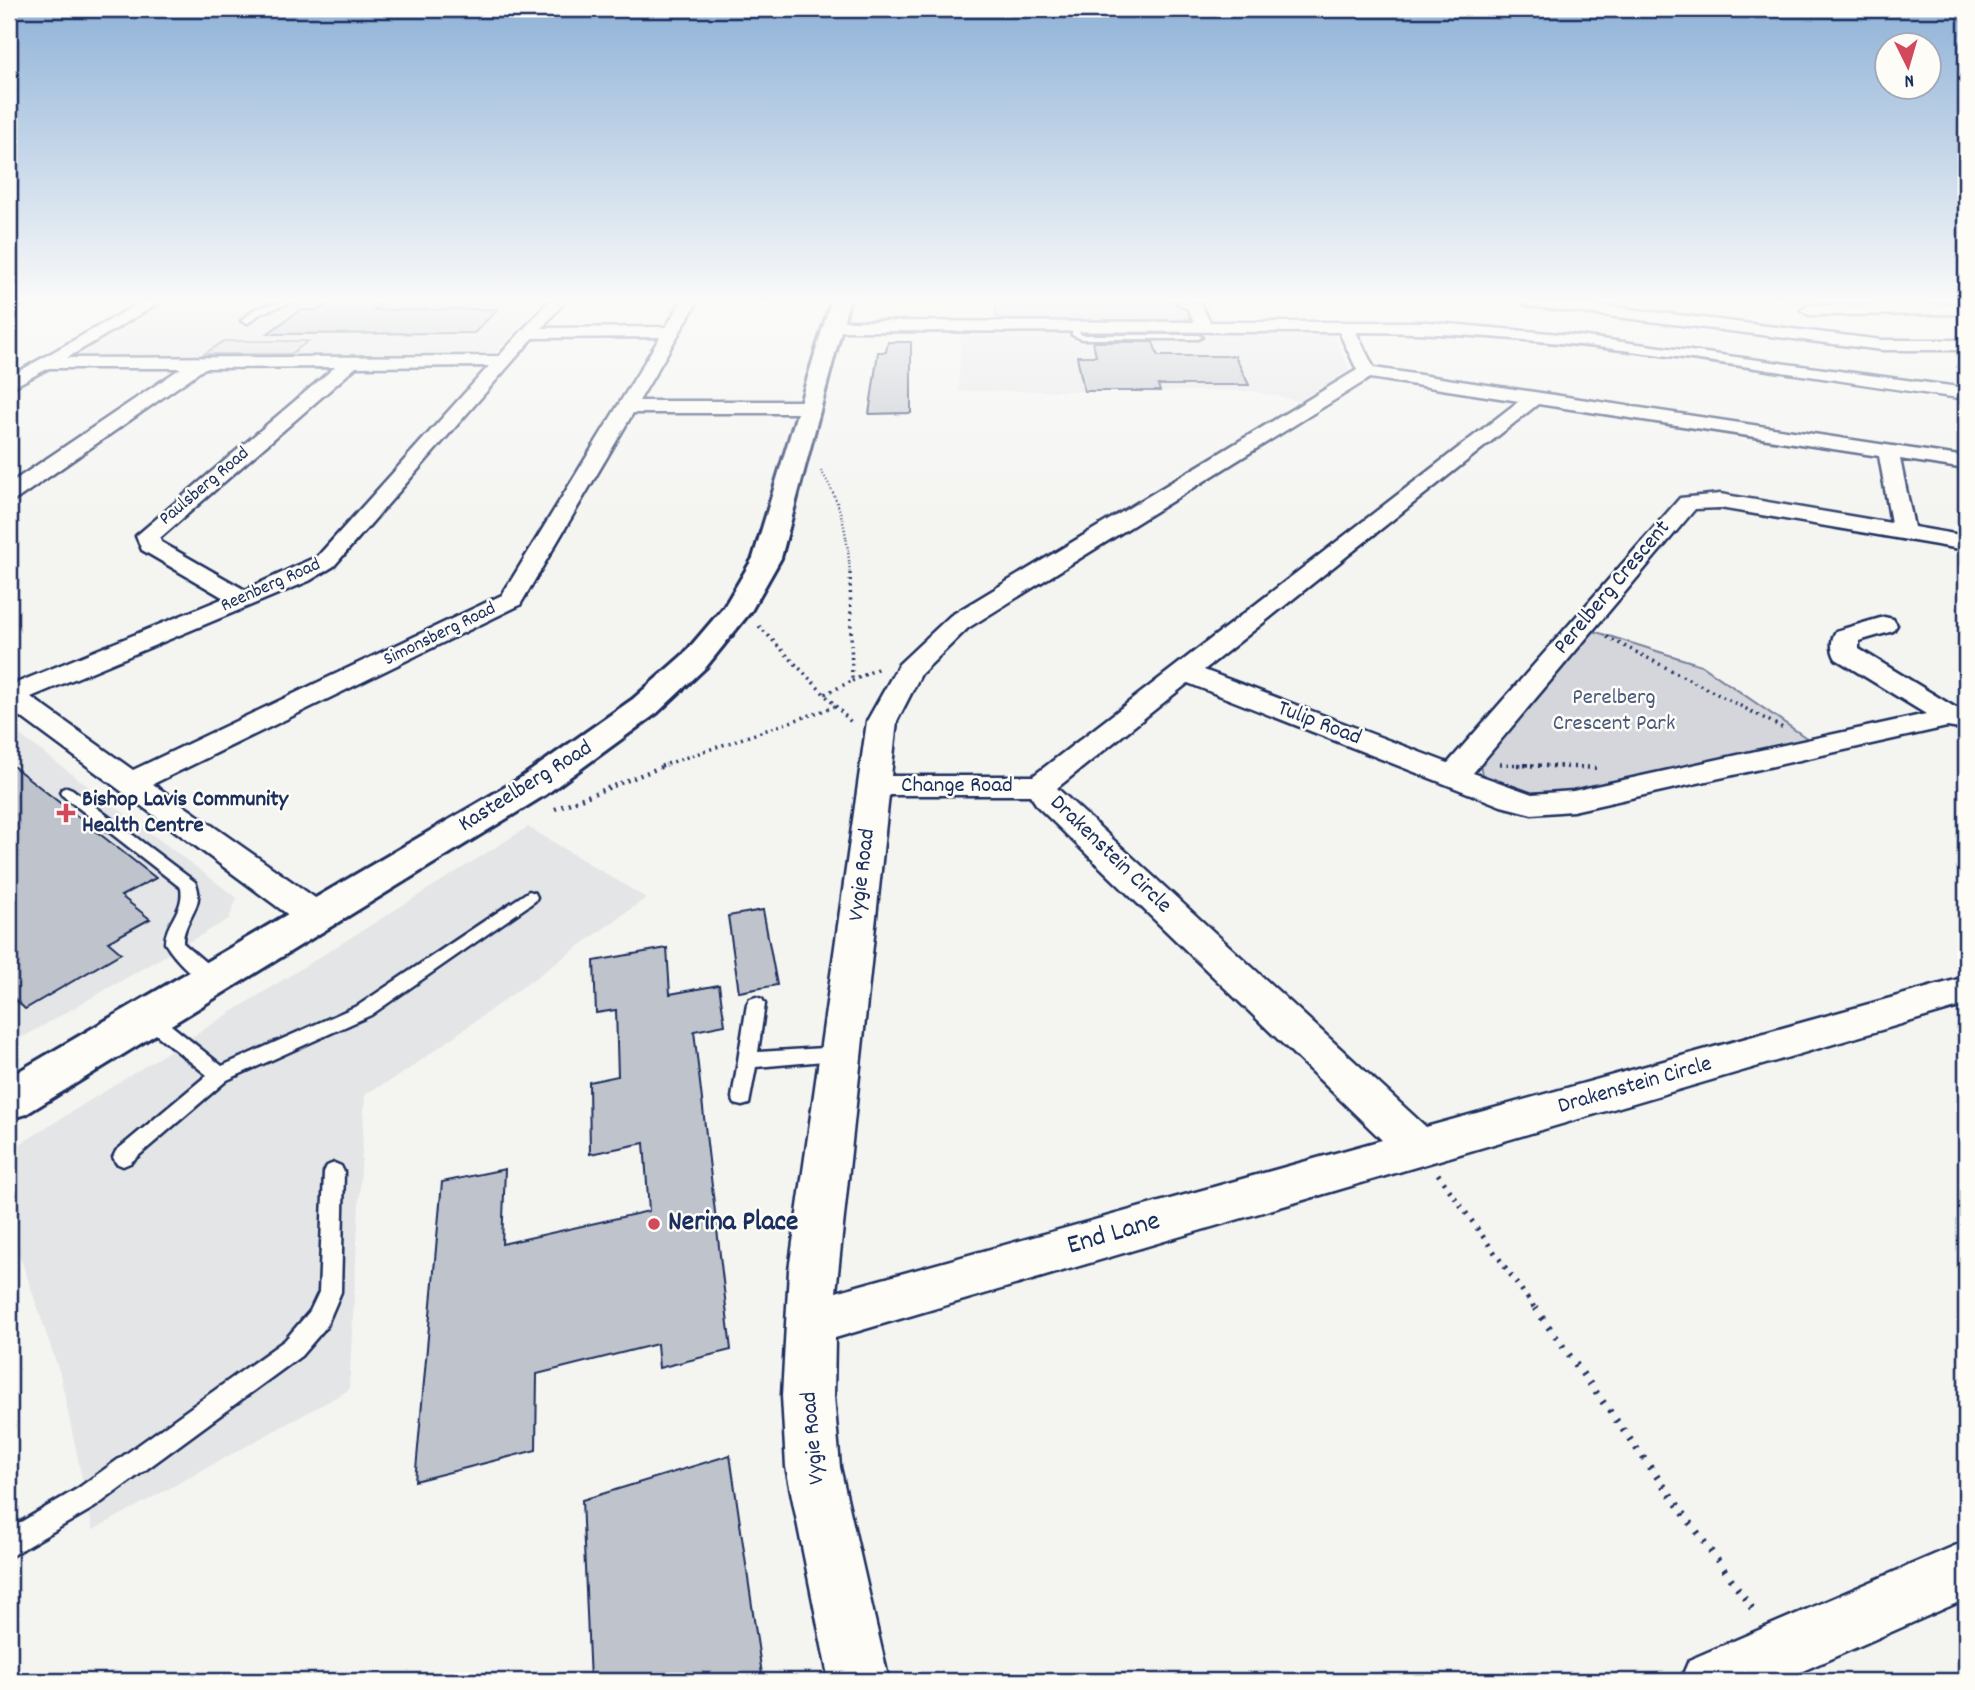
<svg xmlns="http://www.w3.org/2000/svg" width="1975" height="1690" font-family="Dekko,sans-serif">
<style>
.built{fill:#e4e5e6}
.green{fill:#d4d6db;stroke:#78829c;stroke-width:2}
.building{fill:#bfc3cc;stroke:#1b2f5e;stroke-width:2}
.lines{fill:none;stroke-linecap:round;stroke-linejoin:round}
.lane-casing{stroke:#1b2f5e;stroke-width:5}
.street-casing{stroke:#1b2f5e;stroke-width:5}
.secondary-casing{stroke:#1b2f5e;stroke-width:6}
.path-far4{stroke:#1b2f5e;stroke-width:2.5;stroke-dasharray:1 2.5;stroke-linecap:butt}
.path-far3{stroke:#1b2f5e;stroke-width:3.5;stroke-dasharray:2 4.5;stroke-linecap:butt}
.path-far2{stroke:#1b2f5e;stroke-width:4.5;stroke-dasharray:2 5;stroke-linecap:butt}
.path-far1{stroke:#1b2f5e;stroke-width:5;stroke-dasharray:2.5 7;stroke-linecap:butt}
.path{stroke:#1b2f5e;stroke-width:7;stroke-dasharray:2.5 9;stroke-linecap:butt}
.lane{fill:#fdfcf7;fill-rule:evenodd}
.street{fill:#fdfcf7;fill-rule:evenodd}
.secondary{fill:#fdfcf7;fill-rule:evenodd}
.poi-dot{fill:#d1495b;stroke:#fdfcf7;stroke-width:2.5}
.labels{text-anchor:middle;dominant-baseline:central;stroke-width:5;stroke-linejoin:round;paint-order:stroke}
.far-street-label{font-size:19px;fill:#1b2f5e;stroke:#fdfcf7}
.street-label{font-size:23px;fill:#1b2f5e;stroke:#fdfcf7}
.park-label{font-size:23px;fill:#49597d;stroke:#fdfcf7}
.poi-label{font-size:23px;font-weight:bold;fill:#1b2f5e;stroke:#fdfcf7;text-anchor:start}
.near-poi-label{font-size:28px;font-weight:bold;fill:#1b2f5e;stroke:#fdfcf7;text-anchor:start}
.near-street-label{font-size:28px;fill:#1b2f5e;stroke:#fdfcf7}
</style>
<rect width="100%" height="100%" fill="#f4f4f1"/>
<filter id="ink" filterUnits="userSpaceOnUse"><feTurbulence type="fractalNoise" baseFrequency=".0143" numOctaves="2"/><feDisplacementMap in="SourceGraphic" scale="14" xChannelSelector="R" yChannelSelector="G"/><feConvolveMatrix kernelMatrix="1 2 1 2 8 2 1 2 1" color-interpolation-filters="sRGB"/></filter>
<g filter="url(#ink)">
<g class="built">
<polygon points="170,301 544,301 492,356 73,358"/>
<polygon points="1319,331 1333,335 1350,370 1298,401 1252,391 959,391 960,332"/>
<polygon points="9,727 237,898 229,919 9,1045"/>
<polygon points="528,827 646,898 399,1076 365,1094 349,1390 93,1530 60,1374 22,1262 9,1235 9,1151"/>
</g>
<g class="green">
<polygon points="996,301 1167,301 1186,305 1193,317 1181,320 1011,321 996,316"/>
<polygon points="224,341 308,341 291,354 204,354"/>
<polygon points="1590,630 1701,665 1808,739 1542,798 1489,782 1482,775 1480,765"/>
</g>
<g class="building">
<polygon points="331,301 385,301 374,310 498,309 474,333 267,334 300,310 319,310"/>
<polygon points="888,342 911,342 911,413 869,414 878,352 886,352"/>
<polygon points="1093,342 1153,342 1158,356 1235,356 1249,385 1158,385 1160,391 1084,391 1077,356 1096,356"/>
<polygon points="9,763 156,878 121,896 150,919 108,942 121,953 25,1009 9,993"/>
<polygon points="763,910 777,985 739,992 728,916"/>
<polygon points="667,948 670,994 719,985 725,1025 694,1031 731,1350 659,1368 657,1344 537,1374 536,1450 415,1481 442,1182 505,1169 502,1244 649,1211 644,1143 590,1154 589,1082 618,1076 616,1010 596,1013 594,961"/>
<polygon points="730,1455 763,1681 590,1681 582,1500"/>
</g>
<g class="lines">
<defs>
<g id="lane">
<polygon points="284,301 295,301 261,313 248,323 241,321 255,309"/>
<polygon points="1072,323 1078,323 1080,334 1083,335 1198,335 1202,337 1198,339 1082,339 1072,335"/>
<polygon points="28,705 33,706 35,709 33,712 9,721 9,712"/>
<path d="M 67,787 L 72,789 L 195,882 C 207,905 182,921 183,943 L 218,973 L 221,978 L 218,983 C 200,988 174,958 165,943 C 165,923 185,910 181,888 L 62,795 L 60,792 L 62,789 Z"/>
<polygon points="529,891 535,893 537,897 535,901 371,1015 227,1080 130,1163 123,1166 116,1163 113,1157 116,1151 207,1075 142,1023 140,1018 142,1013 149,1011 156,1013 222,1066 359,1005"/>
<polygon points="756,997 762,999 765,1004 758,1052 840,1047 847,1049 849,1054 847,1059 756,1067 749,1104 742,1106 735,1104 732,1098 747,1004 750,999"/>
<polygon points="334,1163 341,1166 344,1172 341,1292 326,1327 301,1356 95,1507 9,1557 9,1529 77,1489 285,1340 310,1311 319,1292 324,1172 327,1166"/>
</g>
<g id="street">
<polygon points="9,301 30,301 9,312"/>
<path d="M 143,301 L 162,301 L 67,358 L 499,356 L 549,301 L 565,301 L 542,328 L 666,327 L 682,301 L 698,301 L 639,401 L 809,401 L 818,407 L 809,413 L 633,413 L 520,605 L 153,784 L 328,907 L 333,916 L 328,925 L 315,928 L 302,925 L 9,708 L 9,686 L 224,598 L 142,550 L 136,536 L 335,367 L 205,368 L 17,499 L 9,500 L 9,484 L 181,368 L 49,368 L 9,389 L 9,377 ZM 660,337 L 502,595 L 133,770 L 31,697 L 309,581 L 334,566 L 533,338 ZM 489,366 L 318,556 L 245,590 L 161,542 L 160,538 L 356,367 Z"/>
<path d="M 1174,301 L 1200,303 L 1210,322 L 1427,322 L 1571,335 L 1966,388 L 1966,399 C 1764,371 1560,332 1356,332 L 1374,368 L 1966,457 L 1966,469 L 1900,459 L 1914,527 L 1966,536 L 1966,550 L 1720,508 L 1695,509 L 1473,773 L 1532,794 L 1573,791 L 1926,714 L 1836,659 C 1831,651 1830,640 1836,631 L 1884,617 L 1893,619 L 1897,625 L 1893,631 L 1859,641 L 1859,649 L 1956,708 L 1966,705 L 1966,730 L 1947,727 L 1573,811 L 1532,814 L 1501,806 L 1188,683 L 1057,788 L 1426,1127 L 1966,977 L 1966,1005 L 835,1338 L 834,1396 L 840,1467 L 889,1681 L 829,1681 L 786,1467 L 782,1396 L 789,1270 L 867,721 L 899,664 L 950,616 L 1357,370 L 1339,332 L 832,331 L 824,326 L 832,321 L 1194,322 L 1188,309 ZM 1370,378 L 1519,401 L 1033,776 L 891,776 L 897,721 L 921,674 L 968,628 ZM 1538,404 L 1879,456 L 1891,523 L 1720,494 L 1680,498 L 1448,763 L 1204,670 ZM 889,795 L 1030,795 L 1038,807 L 1382,1140 L 836,1292 Z"/>
<polygon points="1520,301 1564,301 1882,340 1966,340 1966,350 1882,350 1528,306"/>
<polygon points="1966,304 1966,314 1809,315 1801,310 1809,305"/>
<polygon points="1966,1541 1966,1599 1780,1681 1680,1681 1689,1660"/>
</g>
<polygon id="secondary" points="831,301 849,301 781,558 751,611 706,667 657,713 545,795 26,1114 9,1119 9,1077 519,779 633,699 684,654 724,607 753,558"/>
</defs>
<use href="#lane" class="lane-casing"/>
<use href="#street" class="street-casing"/>
<use href="#secondary" class="secondary-casing"/>
<g class="path-far4">
<polyline points="1096,301 1113,305"/>
<path d="M 821,471 C 842,503 848,537 850,575"/>
</g>
<g class="path-far3">
<polyline points="759,626 852,723"/>
<polyline points="1607,637 1785,729"/>
<polyline points="852,681 879,668"/>
<polyline points="825,694 852,681 850,573"/>
<polyline points="1500,764 1561,766"/>
<polyline points="661,766 837,706"/>
</g>
<g class="path-far2">
<polyline points="1517,765 1600,768"/>
<polyline points="555,809 666,765"/>
</g>
<polyline class="path-far1" points="1438,1174 1536,1310"/>
<polyline class="path" points="1535,1308 1757,1615"/>
<use href="#lane" class="lane"/>
<use href="#street" class="street"/>
<use href="#secondary" class="secondary"/>
</g>
</g>
<linearGradient id="sky" x2="0" y2="1"><stop stop-color="#8fb2d8"/><stop offset="0.56" stop-color="#fafaf9"/><stop offset="1" stop-color="#fafaf9" stop-opacity="0"/></linearGradient>
<rect width="1975" height="537" fill="url(#sky)"/>
<g class="poi-dot">
<path d="M62.5 802.5h7v7h7v7h-7v7h-7v-7h-7v-7h7z"/>
<circle cx="654" cy="1224" r="7"/>
</g>
<g class="labels">
<g class="far-street-label">
<text transform="translate(205 487) rotate(-40)">Paulsberg Road</text>
<text transform="translate(271 586) rotate(-24)">Reenberg Road</text>
<text transform="translate(440 635) rotate(-26)">Simonsberg Road</text>
</g>
<g class="street-label">
<text transform="translate(1613 588) rotate(-50)">Perelberg Crescent</text>
<text transform="translate(1319 724) rotate(21)">Tulip Road</text>
<text x="957" y="786">Change Road</text>
<text transform="translate(526 787) rotate(-32)">Kasteelberg Road</text>
<text transform="translate(1110 855) rotate(44)">Drakenstein Circle</text>
<text transform="translate(863 875) rotate(-83)">Vygie Road</text>
<text transform="translate(1635 1086) rotate(-16)">Drakenstein Circle</text>
<text transform="translate(814 1438) rotate(-95)">Vygie Road</text>
</g>
<g class="park-label">
<text x="1614" y="698">Perelberg<tspan x="1614" dy="26">Crescent Park</tspan></text>
</g>
<g class="poi-label">
<text x="82" y="800">Bishop Lavis Community<tspan x="82" dy="26">Health Centre</tspan></text>
</g>
<g class="near-poi-label">
<text x="668" y="1224">Nerina Place</text>
</g>
<g class="near-street-label">
<text transform="translate(1114 1235) rotate(-16)">End Lane</text>
</g>
</g>
<rect width="1975" height="1690" fill="none" stroke="#fdfcf7" stroke-width="35"/>
<rect x="18" y="18" width="1940" height="1655" fill="none" stroke="#1b2f5e" stroke-width="2.5" filter="url(#ink)"/>
<g transform="translate(1908 66) rotate(175)"><circle r="33" fill="#fdfcf7" stroke="#a3aaba" stroke-width="2"/>
<path d="M0-5L12 26L0 18L-12 26Z" fill="#d1495b"/>
<text y="-10" font-size="19" font-weight="bold" text-anchor="middle" fill="#1b2f5e">N</text>
</g>
</svg>
